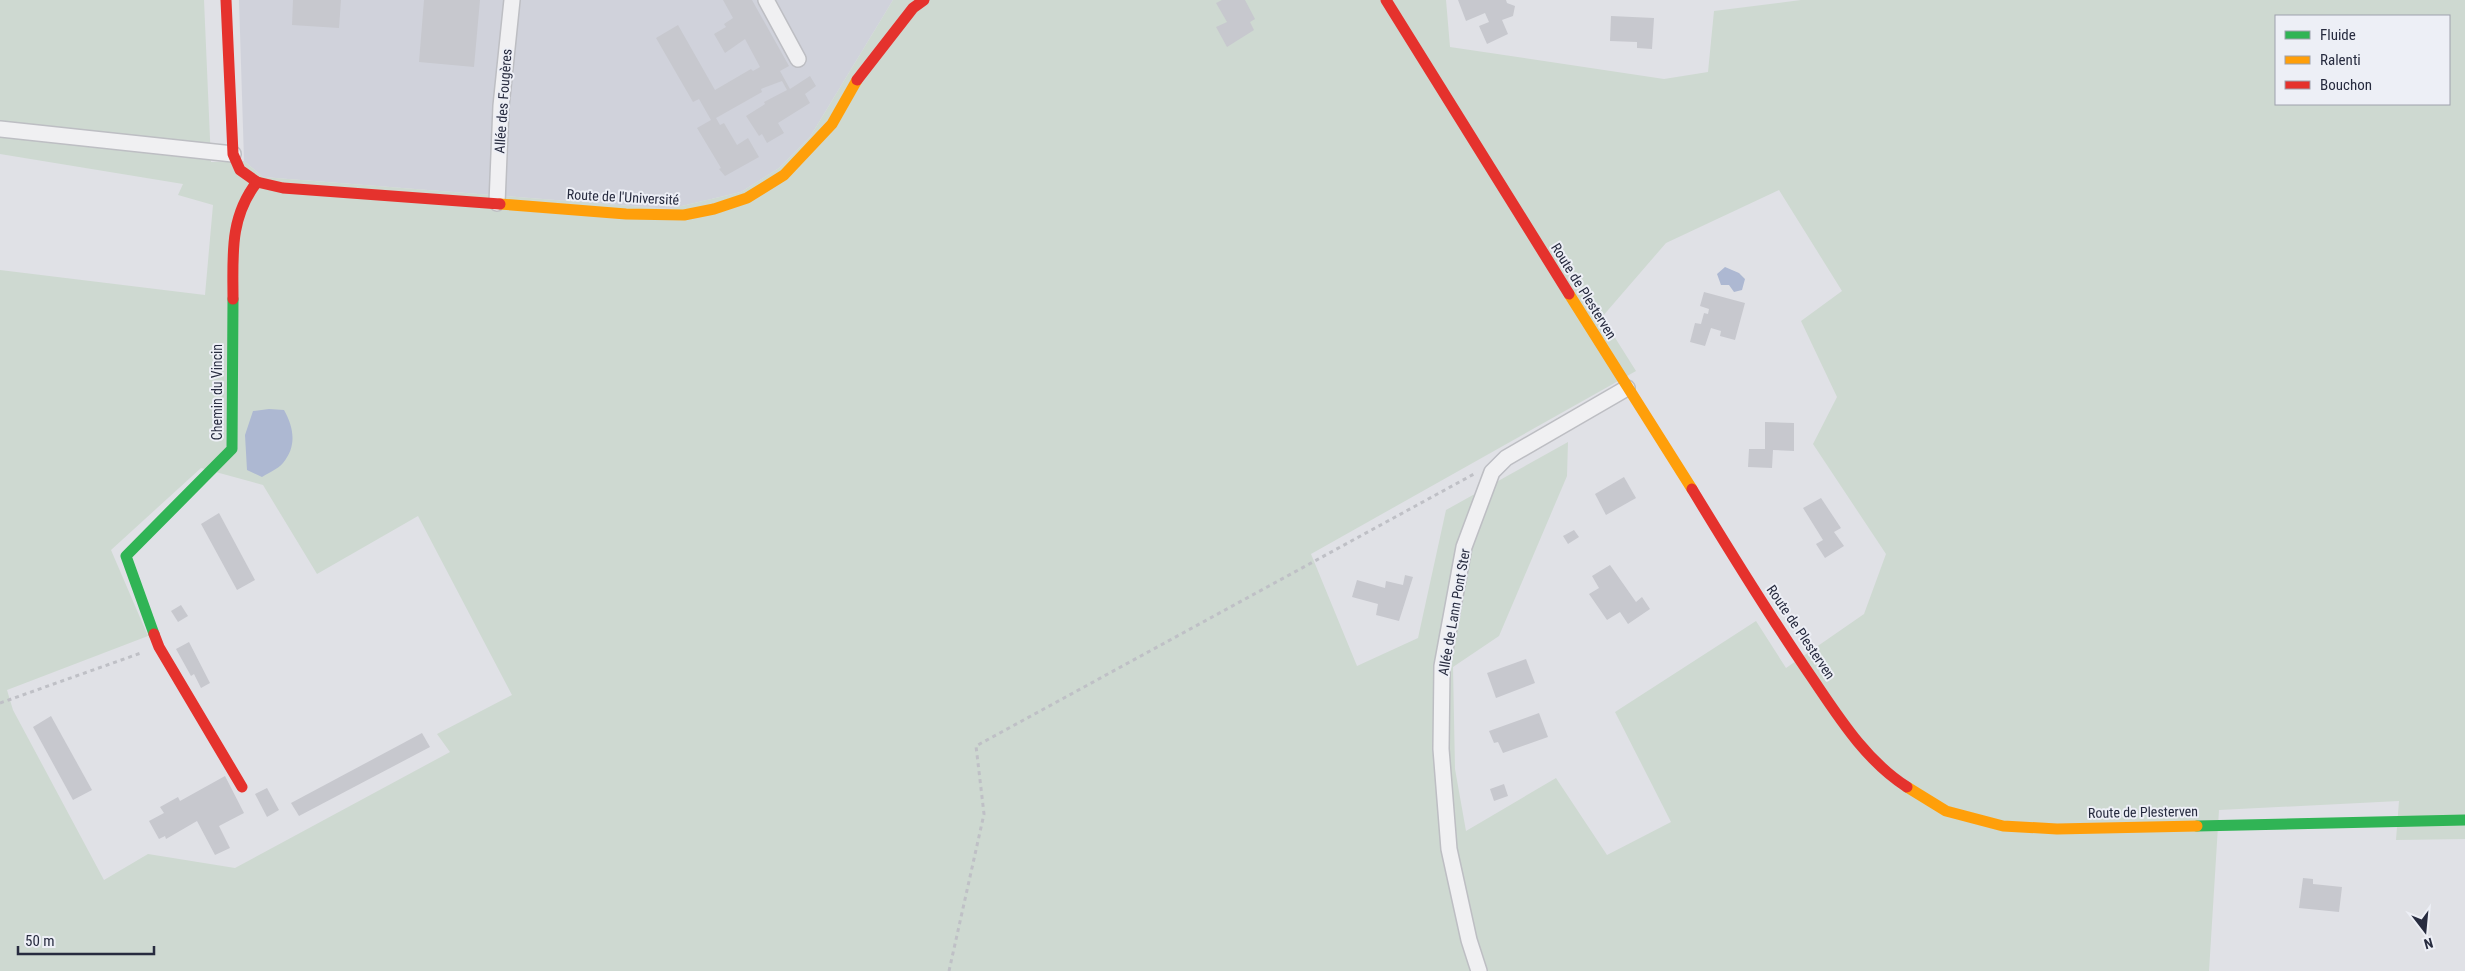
<svg xmlns="http://www.w3.org/2000/svg" width="2465" height="971" font-family="'Roboto Condensed',sans-serif">
<style>
.built{fill:#d0d2db}
.green{fill:#ced9d1;fill-rule:evenodd}
.water{fill:#adb8d2}
.building{fill:#c7c8ce}
.lines{fill:none;stroke-linecap:round;stroke-linejoin:round}
.street-casing{stroke:#bdbec3;stroke-width:18}
.path{stroke:#bfc0c6;stroke-width:3;stroke-dasharray:4 4;stroke-linecap:butt}
.street{stroke:#f0f0f2;stroke-width:15}
.fast{stroke:#30b455;stroke-width:11}
.slow{stroke:#ff9f0a;stroke-width:11}
.jam{stroke:#e5322d;stroke-width:11}
.labels{text-anchor:middle;dominant-baseline:central;stroke-width:4;stroke-linejoin:round;paint-order:stroke}
.street-label{font-size:14px;fill:#272b3f;stroke:#edeff6}
</style>
<rect width="100%" height="100%" fill="#e0e1e6"/>
<polygon class="built" points="239,0 893,0 810,137 779,168 741,192 669,209 263,177 244,161"/>
<path class="green" d="M 0,0 L 204,0 L 211,162 L 244,161 L 263,177 L 669,209 L 741,192 L 779,168 L 810,137 L 893,0 L 1446,0 L 1450,47 L 1664,79 L 1708,72 L 1714,11 L 1801,0 L 2465,0 L 2465,839 L 2396,840 L 2399,801 L 2219,810 L 2209,971 L 0,971 L 0,270 L 205,295 L 213,205 L 178,195 L 183,184 L 0,154 ZM 2276,16 L 2449,16 L 2449,104 L 2276,104 ZM 1779,190 L 1842,291 L 1801,321 L 1837,397 L 1813,444 L 1886,554 L 1864,614 L 1786,668 L 1756,621 L 1615,712 L 1671,822 L 1607,855 L 1556,778 L 1466,831 L 1455,769 L 1453,667 L 1499,636 L 1567,476 L 1568,442 L 1446,510 L 1418,638 L 1357,666 L 1311,554 L 1636,371 L 1602,317 L 1666,243 ZM 201,468 L 263,485 L 317,574 L 418,516 L 512,695 L 437,734 L 450,752 L 235,868 L 148,854 L 104,880 L 13,710 L 7,690 L 148,636 L 111,550 Z"/>
<g class="water">
<polygon points="1725,267 1739,273 1745,279 1742,290 1734,292 1729,285 1721,285 1717,274"/>
<path d="M 269,409 L 284,410 C 294,428 297,446 283,463 C 278,469 268,473 262,477 L 247,470 L 245,435 L 253,411 Z"/>
</g>
<g class="building">
<polygon points="293,0 341,0 339,28 292,25"/>
<polygon points="424,0 480,0 474,67 419,62"/>
<polygon points="723,0 752,0 789,66 780,71 790,89 810,76 816,86 805,94 810,103 778,123 784,133 767,143 762,134 759,136 746,116 765,104 764,102 787,90 782,81 761,89 762,92 716,118 720,125 724,123 737,145 748,138 759,157 725,176 719,169 721,168 697,128 711,120 699,99 693,102 656,38 678,25 715,90 751,69 753,71 760,67 745,39 725,53 714,34 726,27 724,24 733,18"/>
<polygon points="1222,0 1245,0 1255,19 1250,22 1254,30 1227,47 1216,27 1227,22 1216,3"/>
<polygon points="1458,0 1506,0 1507,3 1515,6 1513,16 1502,20 1508,34 1487,44 1479,26 1489,22 1485,13 1466,21"/>
<polygon points="1611,16 1654,18 1652,49 1637,48 1637,42 1610,41"/>
<polygon points="1704,292 1745,303 1735,340 1720,336 1721,331 1711,328 1705,346 1690,342 1695,323 1701,324 1704,313 1708,314 1709,309 1700,306"/>
<polygon points="1765,422 1794,423 1794,451 1773,450 1772,468 1748,467 1749,449 1765,449"/>
<polygon points="1624,477 1636,498 1606,515 1595,494"/>
<polygon points="1821,498 1841,528 1834,532 1844,546 1825,558 1816,544 1823,540 1803,508"/>
<polygon points="219,513 255,580 237,590 201,524"/>
<polygon points="1574,530 1579,537 1568,544 1563,536"/>
<polygon points="1610,565 1636,602 1642,597 1650,609 1628,624 1620,612 1607,620 1589,594 1599,588 1592,576"/>
<polygon points="1405,575 1413,577 1399,621 1376,615 1378,604 1352,597 1357,580 1385,588 1386,581 1403,585"/>
<polygon points="181,605 188,616 178,622 171,611"/>
<polygon points="189,642 210,683 201,688 194,674 191,676 176,649"/>
<polygon points="1526,659 1535,683 1496,698 1487,673"/>
<polygon points="1539,713 1548,737 1503,753 1498,742 1494,743 1489,731"/>
<polygon points="51,716 92,790 73,800 33,727"/>
<polygon points="422,733 430,747 299,816 291,803"/>
<polygon points="225,776 244,813 219,826 230,848 215,855 197,821 166,839 165,836 159,839 149,821 164,813 160,807 178,797 180,801"/>
<polygon points="1504,784 1508,796 1494,801 1490,789"/>
<polygon points="267,788 279,810 267,817 255,794"/>
<polygon points="2303,878 2313,879 2313,884 2342,887 2339,912 2299,908"/>
</g>
<g class="lines">
<defs>
<g id="street">
<polyline points="766,0 798,59"/>
<polyline points="0,129 233,154"/>
<polyline points="497,203 501,106 512,0"/>
<polyline points="1479,971 1469,940 1449,849 1441,749 1442,666 1464,547 1492,472 1506,458 1627,388"/>
</g>
</defs>
<use href="#street" class="street-casing"/>
<g class="path">
<polyline points="0,703 141,653"/>
<polyline points="949,971 984,814 976,746 1474,474"/>
</g>
<use href="#street" class="street"/>
<g class="fast">
<polyline points="154,634 126,556 232,449 233,299"/>
<polyline points="2197,826 2465,820"/>
</g>
<g class="slow">
<polyline points="500,204 626,214 684,215 714,209 747,198 784,175 832,124 857,80"/>
<polyline points="1569,294 1692,489"/>
<polyline points="1907,787 1946,811 2003,826 2057,829 2197,826"/>
</g>
<g class="jam">
<path d="M 226,0 L 233,154 L 240,170 L 257,182 C 229,218 233,256 233,299"/>
<polyline points="1386,0 1569,294"/>
<polyline points="857,80 913,8 924,0"/>
<polyline points="257,182 283,188 500,204"/>
<path d="M 1692,489 C 1729,550 1766,610 1806,669 C 1835,711 1863,759 1907,787"/>
<polyline points="154,634 159,647 242,787"/>
</g>
</g>
<g class="labels">
<g class="street-label">
<text transform="translate(503 101) rotate(-86)">Allée des Fougères</text>
<text transform="translate(623 197) rotate(3)">Route de l'Université</text>
<text transform="translate(1584 291) rotate(58)">Route de Plesterven</text>
<text transform="translate(217 392) rotate(-90)">Chemin du Vincin</text>
<text transform="translate(1454 612) rotate(-80)">Allée de Lann Pont Ster</text>
<text transform="translate(1801 632) rotate(56)">Route de Plesterven</text>
<text transform="translate(2143 812) rotate(-1)">Route de Plesterven</text>
</g>
</g>
<rect x="2275" y="15" width="175" height="90" fill="#edeff6" stroke="#9ea1ad"/>
<rect x="2285" y="31" width="25" height="8" fill="#30b455" stroke="#9ea1ad"/>
<text x="2320" y="40" font-size="15" fill="#272b3f">Fluide</text>
<rect x="2285" y="56" width="25" height="8" fill="#ff9f0a" stroke="#9ea1ad"/>
<text x="2320" y="65" font-size="15" fill="#272b3f">Ralenti</text>
<rect x="2285" y="81" width="25" height="8" fill="#e5322d" stroke="#9ea1ad"/>
<text x="2320" y="90" font-size="15" fill="#272b3f">Bouchon</text>
<g transform="translate(2425 931) rotate(164)" stroke="#edeff6" stroke-width="4" paint-order="stroke">
<path d="M0-4L9 19L0 12L-9 19Z" fill="#272b3f"/>
<text y="-8" font-size="14" font-weight="bold" text-anchor="middle" fill="#272b3f">N</text>
</g>
<path d="M18 946v8h136v-8" fill="none" stroke="#272b3f" stroke-width="2.5"/>
<text x="25" y="946" font-size="15" fill="#272b3f" stroke="#edeff6" stroke-width="4" paint-order="stroke">50 m</text>
</svg>
